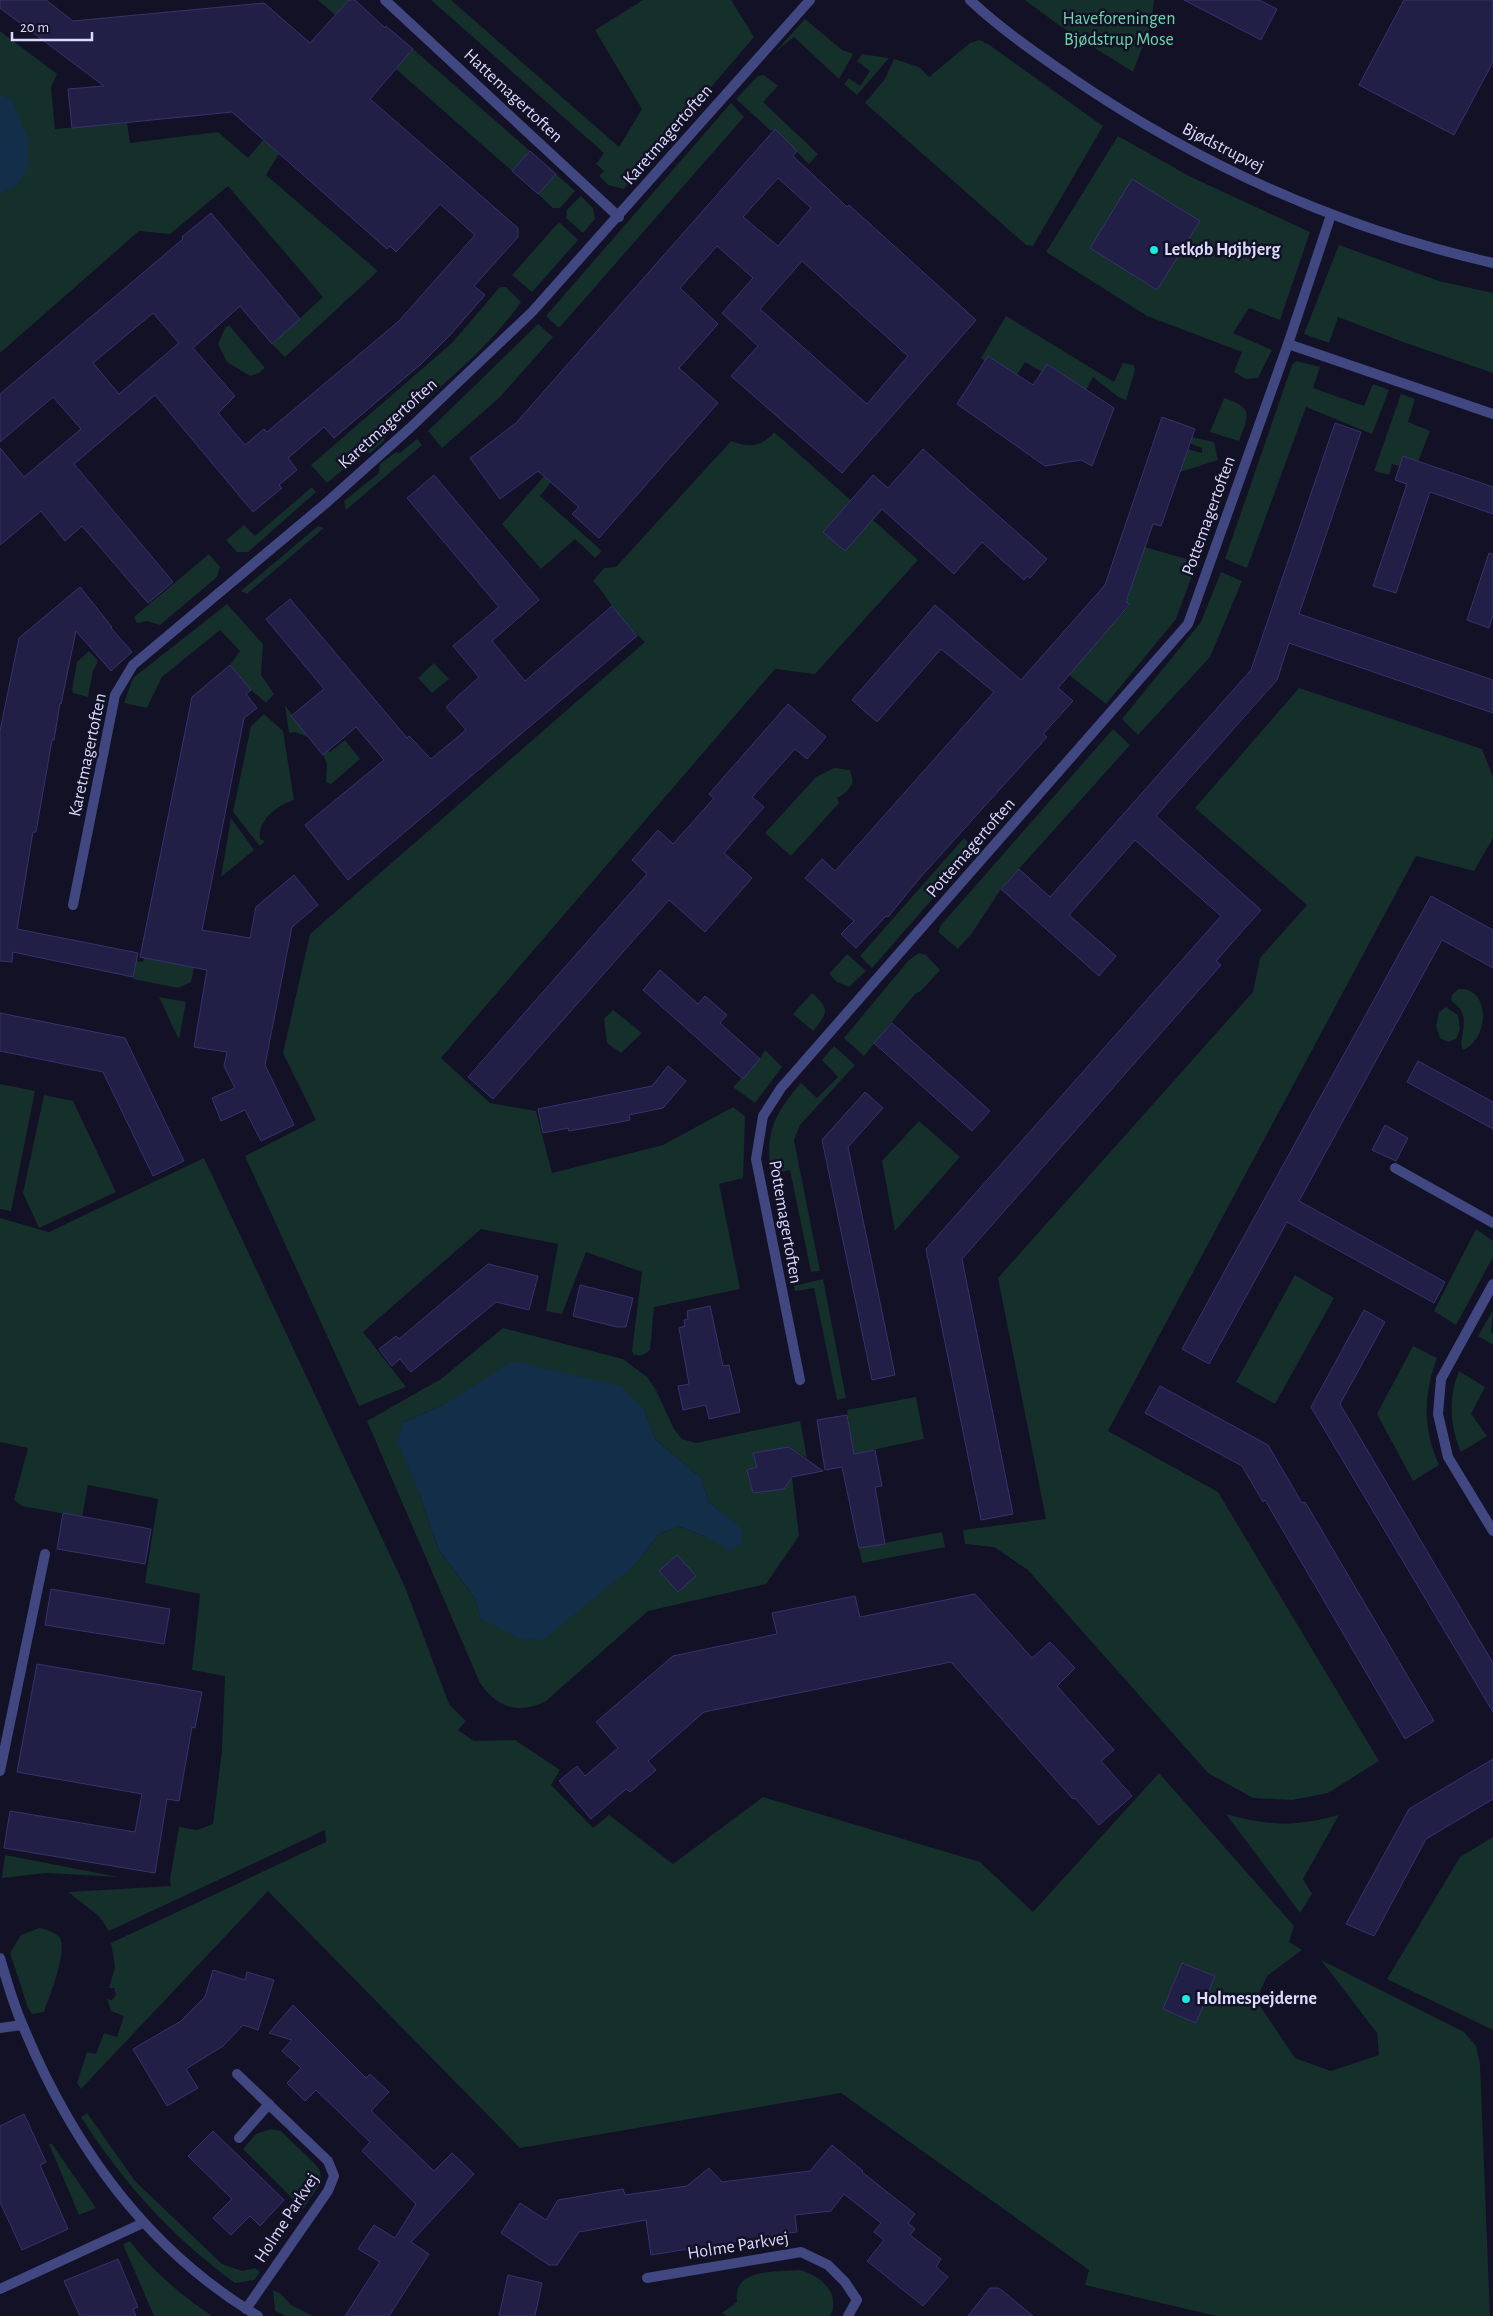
<svg xmlns="http://www.w3.org/2000/svg" width="1493" height="2316" font-family="'Alegreya Sans',sans-serif">
<style>
.green{fill:#152f2a;fill-rule:evenodd}
.water{fill:#132e48}
.building{fill:#211f45;stroke:#36336f;fill-rule:evenodd}
.lines{fill:none;stroke-linecap:round;stroke-linejoin:round}
.minor{stroke:#404781;stroke-width:10}
.tertiary{stroke:#404781;stroke-width:10}
.poi-dot{fill:#15ece3;stroke:#121126;stroke-width:2}
.labels{text-anchor:middle;dominant-baseline:central;stroke-width:5;stroke-linejoin:round;paint-order:stroke}
.park-label{font-size:18px;fill:#6ad7ac;stroke:#121126}
.street-label{font-size:18px;fill:#d9dafc;stroke:#121126}
.poi-label{font-size:18px;font-weight:bold;fill:#d9dafc;stroke:#121126;text-anchor:start}
</style>
<rect width="100%" height="100%" fill="#121126"/>
<g class="green">
<polygon points="318,0 349,0 335,15"/>
<polygon points="431,0 451,0 619,147 642,109 595,30 643,0 731,0 754,37 624,189 608,185 599,176 604,171 596,164 604,153"/>
<polygon points="1025,0 1154,0 1151,25 1133,72 1060,26"/>
<polygon points="805,19 842,50 853,54 839,79 794,37 775,52"/>
<polygon points="0,31 57,74 51,87 55,129 127,123 130,143 218,132 248,158 263,140 280,152 266,175 378,271 285,357 272,344 323,297 228,186 170,234 139,231 0,353"/>
<polygon points="979,40 988,44 1103,126 1033,246 1026,245 865,103 885,79 894,59 919,67 929,77 970,43"/>
<polygon points="413,49 530,151 512,171 396,69"/>
<polygon points="862,54 889,58 857,95 844,84 849,78 860,86 870,71 857,61"/>
<polygon points="764,75 778,86 763,102 818,154 809,164 774,129 771,131 736,99 758,76"/>
<polygon points="731,103 744,117 559,328 546,316"/>
<polygon points="1118,136 1189,176 1310,232 1280,320 1249,308 1233,333 1272,350 1258,378 1246,379 1234,372 1242,352 1147,316 1046,252"/>
<polygon points="556,174 575,191 560,208 553,208 538,194"/>
<polygon points="581,196 593,208 595,219 583,233 566,218 567,210"/>
<polygon points="559,222 578,240 532,292 512,275"/>
<polygon points="1339,245 1439,281 1493,293 1493,373 1403,342 1338,317 1329,343 1304,334"/>
<path d="M 500,287 L 506,287 L 521,302 C 488,350 430,396 385,434 L 384,441 L 370,453 L 363,453 L 327,483 L 311,465 L 452,343 Z"/>
<polygon points="1006,316 1114,382 1123,363 1134,365 1135,370 1126,400 1118,397 1093,377 1086,390 1048,364 1042,372 1025,362 1017,375 989,356 985,361 981,358"/>
<polygon points="538,324 553,337 500,397 442,448 428,431"/>
<polygon points="229,325 265,368 259,373 250,376 227,362 218,344 225,328"/>
<polygon points="666,337 540,496 602,551 595,558 575,539 541,569 502,524"/>
<polygon points="1296,361 1320,367 1313,388 1364,406 1373,384 1389,390 1372,434 1306,407 1247,568 1225,559 1292,365"/>
<polygon points="1401,394 1415,399 1408,422 1430,431 1418,462 1403,457 1400,466 1392,464 1389,475 1374,471"/>
<path d="M 1224,398 C 1254,407 1249,416 1239,441 L 1210,432 Z"/>
<path d="M 774,432 L 918,560 L 815,674 L 775,669 L 441,1058 L 490,1103 L 536,1111 L 552,1173 L 663,1145 L 733,1107 L 745,1116 L 743,1178 L 719,1184 L 740,1289 L 654,1307 L 650,1350 C 644,1355 639,1357 633,1354 L 632,1350 L 642,1272 L 586,1252 L 562,1314 L 546,1311 L 558,1244 L 481,1229 L 363,1332 L 406,1387 L 359,1406 L 245,1156 L 316,1120 L 283,1053 L 310,934 L 645,642 C 634,632 622,619 612,606 C 606,597 601,589 593,581 L 604,568 L 616,567 L 731,441 C 749,448 762,447 774,432 Z"/>
<polygon points="1191,437 1214,442 1218,460 1180,472 1187,449 1202,453 1202,448 1189,443"/>
<polygon points="417,439 422,445 346,510 344,501 379,473 380,464 396,452 400,453"/>
<polygon points="312,487 316,492 248,552 237,552 226,540 244,525 255,536"/>
<polygon points="318,526 324,528 247,594 241,591"/>
<polygon points="1145,547 1197,562 1176,619 1106,704 1063,670 1089,637 1097,643 1108,630 1100,624 1113,612 1120,617 1130,605 1124,601 1128,597"/>
<polygon points="209,554 220,567 217,577 160,625 147,621 137,623 134,617"/>
<polygon points="1221,572 1242,581 1210,657 1138,735 1122,719 1201,622"/>
<polygon points="227,604 263,644 261,675 274,694 266,703 251,690 230,665 240,651 220,630 162,677 147,708 124,703 133,678"/>
<polygon points="89,651 98,661 93,671 88,697 73,693 72,690 77,662"/>
<polygon points="434,663 449,679 432,693 418,678"/>
<polygon points="1299,688 1482,749 1493,777 1493,838 1474,871 1416,856 1108,1431 1218,1492 1379,1761 1328,1793 1292,1800 1253,1798 1208,1773 1028,1570 994,1547 965,1544 963,1530 1046,1519 998,1278 1253,992 1260,958 1307,905 1195,808"/>
<polygon points="285,705 305,733 310,729 314,733 308,737 295,732 289,733"/>
<path d="M 264,714 L 283,731 L 294,800 C 278,805 257,820 260,839 L 265,841 L 260,846 L 233,812 L 251,726 Z"/>
<polygon points="1113,729 1130,745 1001,889 972,933 958,949 938,932 941,925"/>
<polygon points="345,740 360,759 331,784 326,782 327,764 323,755 327,751 330,752"/>
<path d="M 834,768 L 850,770 L 853,781 C 849,790 845,794 837,798 L 839,803 L 791,856 L 765,833 L 816,777 Z"/>
<polygon points="231,818 254,850 221,877"/>
<polygon points="964,838 975,850 872,968 860,956"/>
<polygon points="919,953 926,955 940,970 921,991 915,994 864,1056 844,1038 908,961"/>
<polygon points="847,954 866,971 849,987 837,982 829,974"/>
<polygon points="144,957 196,959 191,982 178,988 133,979 136,961 143,962"/>
<path d="M 1458,989 C 1491,986 1490,1039 1463,1050 C 1457,1039 1470,1024 1460,1009 C 1458,1006 1454,1003 1451,1000 L 1452,995 Z"/>
<path d="M 812,993 C 830,1009 828,1013 813,1031 L 793,1014 Z"/>
<polygon points="159,997 186,1002 179,1040"/>
<polygon points="1446,1007 1458,1015 1460,1029 1456,1039 1448,1042 1440,1038 1436,1026 1439,1012"/>
<polygon points="613,1010 642,1033 621,1053 607,1043 604,1019"/>
<path d="M 834,1046 L 855,1065 L 800,1125 L 794,1140 L 820,1271 L 811,1272 L 790,1170 L 771,1174 C 765,1131 774,1115 801,1083 L 817,1098 L 838,1077 L 822,1060 Z"/>
<polygon points="765,1050 782,1067 755,1103 733,1087 760,1059"/>
<polygon points="0,1084 35,1091 11,1211 0,1209"/>
<polygon points="44,1095 73,1101 116,1192 39,1228 23,1193"/>
<polygon points="919,1121 960,1157 895,1231 882,1161"/>
<polygon points="204,1158 405,1587 449,1704 466,1721 458,1730 474,1741 515,1740 560,1770 551,1785 593,1828 609,1815 673,1864 763,1797 980,1862 1033,1912 1159,1773 1294,1926 1289,1942 1302,1950 1267,1976 1256,2000 1295,2058 1331,2071 1379,2055 1377,2033 1321,1960 1464,2032 1476,2046 1480,2064 1490,2316 1216,2316 1085,2285 1089,2270 841,2093 520,2148 268,1891 81,2089 77,2083 87,2052 96,2054 104,2033 117,2037 124,2016 111,2011 107,1999 112,2000 116,1995 114,1988 109,1988 115,1967 111,1943 326,1842 325,1830 109,1931 99,1916 68,1892 171,1886 170,1879 179,1827 197,1830 213,1824 222,1750 225,1676 192,1670 200,1594 145,1583 158,1499 88,1485 82,1517 22,1506 14,1500 28,1448 0,1442 0,1218 49,1232"/>
<polygon points="1476,1229 1493,1241 1493,1257 1456,1325 1434,1311"/>
<polygon points="1295,1275 1334,1298 1275,1404 1236,1382"/>
<polygon points="823,1279 846,1398 837,1400 814,1288 795,1291 794,1286"/>
<polygon points="1493,1310 1491,1332 1493,1334 1493,1345 1478,1336"/>
<path d="M 503,1328 L 623,1359 L 647,1377 L 656,1390 L 674,1429 L 682,1439 L 696,1443 L 800,1421 L 807,1458 L 789,1447 L 754,1453 L 757,1467 L 747,1471 L 753,1493 L 784,1489 L 792,1477 L 799,1536 L 766,1584 L 648,1611 L 546,1701 C 519,1715 497,1708 480,1683 L 367,1421 L 441,1379 ZM 443,1405 L 644,1409 L 655,1439 L 701,1478 L 709,1502 L 743,1530 L 704,1536 L 678,1526 L 658,1535 L 636,1564 L 480,1618 L 475,1598 L 439,1550 L 420,1496 L 404,1422 Z"/>
<path d="M 1413,1346 L 1437,1358 C 1423,1395 1423,1429 1439,1465 L 1413,1481 L 1377,1414 Z"/>
<path d="M 1459,1371 L 1485,1387 L 1471,1414 L 1487,1436 L 1461,1452 C 1450,1427 1448,1397 1459,1371 Z"/>
<polygon points="916,1397 924,1439 853,1454 847,1410"/>
<polygon points="942,1532 945,1547 862,1563 859,1548"/>
<path d="M 1226,1814 C 1270,1826 1294,1827 1339,1815 L 1303,1879 L 1312,1894 L 1300,1913 Z"/>
<polygon points="1493,1837 1493,2030 1387,1979 1460,1857"/>
<polygon points="5,1855 118,1877 46,1873 2,1878"/>
<path d="M 39,1928 C 46,1929 55,1932 60,1938 C 68,1951 49,1997 44,2012 L 32,2014 L 28,2008 L 10,1953 L 21,1935 Z"/>
<path d="M 87,2113 L 135,2181 L 222,2264 L 242,2271 L 255,2268 L 260,2272 L 254,2280 L 235,2283 C 171,2236 124,2184 81,2117 Z"/>
<polygon points="271,2129 281,2131 315,2164 319,2169 322,2181 303,2209 243,2149 256,2134"/>
<polygon points="49,2144 52,2144 96,2208 79,2215"/>
<path d="M 130,2241 C 151,2270 182,2296 212,2316 L 154,2316 L 123,2244 Z"/>
<path d="M 800,2270 C 820,2275 842,2294 830,2316 L 726,2316 L 722,2313 L 737,2302 C 732,2268 775,2272 800,2270 Z"/>
<polygon points="273,2290 281,2294 291,2305 313,2316 286,2316 275,2311"/>
</g>
<g class="water">
<polygon points="0,93 13,102 28,138 28,167 17,185 0,194"/>
<polygon points="513,1361 621,1386 644,1409 655,1439 701,1478 709,1502 743,1529 741,1544 731,1551 704,1536 678,1526 658,1535 636,1564 543,1640 520,1639 480,1618 475,1598 439,1550 420,1496 397,1441 404,1422 443,1405"/>
</g>
<g class="building">
<path d="M 0,0 L 46,0 L 73,21 L 264,3 L 310,43 L 349,0 L 355,0 L 385,28 L 386,26 L 413,49 L 370,99 L 518,228 L 518,237 L 474,286 L 485,295 L 451,334 L 421,364 L 334,438 L 324,427 L 288,458 L 297,470 L 279,485 L 282,488 L 253,512 L 155,395 L 74,464 L 173,582 L 148,603 L 82,526 L 65,541 L 41,511 L 0,545 L 0,448 L 24,477 L 81,429 L 53,397 L 0,442 L 0,394 L 183,239 L 182,237 L 211,213 L 300,319 L 272,344 L 240,306 L 193,348 L 235,396 L 218,413 L 245,445 L 264,429 L 267,432 L 399,321 L 475,235 L 440,204 L 396,252 L 390,246 L 387,249 L 232,112 L 72,128 L 68,89 L 104,86 L 0,8 ZM 153,313 L 179,343 L 119,394 L 93,363 Z"/>
<polygon points="1184,0 1259,0 1277,9 1261,40"/>
<polygon points="1404,0 1493,0 1493,62 1454,135 1359,85"/>
<path d="M 775,129 L 797,151 L 793,156 L 847,207 L 849,205 L 976,320 L 842,473 L 731,376 L 758,346 L 722,313 L 753,278 L 717,246 L 680,288 L 718,324 L 679,368 L 718,403 L 599,538 L 572,514 L 579,507 L 538,471 L 500,499 L 470,458 L 516,423 ZM 778,178 L 811,208 L 778,246 L 743,217 ZM 802,261 L 908,356 L 867,404 L 760,309 Z"/>
<polygon points="530,151 556,174 538,194 512,171"/>
<polygon points="1132,179 1200,221 1157,290 1090,248"/>
<polygon points="988,356 1033,385 1047,364 1114,408 1092,466 1081,460 1045,466 957,404"/>
<polygon points="1162,417 1195,429 1161,526 1153,524 1126,602 1130,604 1058,688 1073,701 1043,734 1047,737 918,880 888,917 886,916 856,948 841,934 854,921 805,878 822,859 835,871 994,692 941,649 877,722 852,700 935,605 1021,680 1105,585"/>
<polygon points="1335,423 1361,432 1299,614 1493,680 1493,713 1289,643 1277,680 1156,816 1261,910 1216,961 1221,965 962,1259 1013,1514 981,1520 926,1249 1221,916 1135,840 1069,915 1116,956 1099,976 1001,889 1019,869 1050,897 1251,670"/>
<polygon points="923,449 1047,559 1030,578 1027,576 1024,580 982,542 954,574 882,509 845,551 823,532 873,475 888,488"/>
<polygon points="1403,456 1493,487 1493,514 1430,492 1396,593 1373,586 1407,484 1395,480"/>
<polygon points="434,475 539,600 492,641 525,681 612,606 637,636 348,880 305,825 384,760 356,727 323,755 305,733 291,716 324,689 266,619 290,599 407,738 409,736 431,759 466,730 446,707 479,677 453,646 499,607 407,498"/>
<polygon points="1489,553 1493,554 1493,615 1489,628 1467,620"/>
<polygon points="80,587 112,627 111,628 132,652 111,671 76,631 61,704 60,703 54,740 52,740 36,832 33,832 17,929 138,953 133,977 13,952 12,962 0,961 0,731 19,638"/>
<polygon points="230,665 251,690 246,694 257,708 244,718 202,930 250,938 256,907 294,875 318,905 292,927 265,1065 294,1125 261,1141 245,1110 221,1121 212,1098 235,1088 224,1066 227,1052 194,1047 207,970 140,957 192,697"/>
<polygon points="788,704 826,737 807,759 795,749 752,797 764,807 724,853 752,878 705,932 669,900 493,1099 468,1077 647,874 632,860 658,830 673,844 714,798 709,794"/>
<polygon points="1431,896 1493,930 1493,968 1442,940 1299,1201 1445,1282 1434,1303 1287,1222 1209,1364 1182,1349"/>
<polygon points="660,970 698,1004 705,996 727,1015 720,1023 760,1059 743,1079 643,990"/>
<polygon points="0,1013 125,1038 184,1161 153,1176 103,1072 0,1051"/>
<polygon points="892,1023 990,1111 972,1131 874,1043"/>
<polygon points="1418,1061 1493,1102 1493,1129 1407,1082"/>
<polygon points="668,1066 686,1081 663,1108 629,1115 630,1120 615,1123 569,1131 568,1128 543,1133 538,1109 652,1086"/>
<polygon points="865,1092 883,1108 848,1147 895,1375 872,1380 822,1140"/>
<polygon points="1385,1125 1408,1138 1396,1161 1372,1150"/>
<polygon points="488,1264 538,1276 529,1310 496,1302 411,1372 400,1359 392,1366 379,1349 396,1336 399,1339"/>
<polygon points="580,1285 633,1298 626,1327 617,1327 573,1316"/>
<polygon points="710,1306 723,1366 729,1365 740,1412 709,1419 706,1405 683,1410 678,1386 689,1384 679,1328 685,1326 684,1320 688,1319 687,1311"/>
<polygon points="1364,1310 1385,1322 1340,1404 1493,1663 1493,1712 1311,1407"/>
<polygon points="1160,1386 1268,1445 1302,1503 1305,1502 1434,1721 1405,1739 1265,1500 1263,1502 1242,1466 1145,1413"/>
<polygon points="847,1415 854,1454 875,1450 882,1486 875,1487 885,1544 859,1548 842,1467 825,1470 817,1420"/>
<polygon points="789,1447 823,1471 792,1477 784,1489 753,1493 747,1470 757,1467 753,1453"/>
<polygon points="63,1513 151,1529 145,1564 57,1549"/>
<polygon points="677,1555 696,1576 678,1592 659,1571"/>
<polygon points="51,1589 170,1609 164,1644 45,1625"/>
<polygon points="975,1594 1032,1658 1050,1642 1075,1668 1057,1686 1114,1750 1101,1761 1132,1796 1099,1825 1075,1798 1073,1799 951,1662 704,1712 648,1761 656,1770 630,1792 626,1789 591,1819 559,1781 577,1766 585,1776 618,1748 596,1722 673,1656 777,1634 772,1613 855,1596 860,1617"/>
<polygon points="37,1664 202,1692 195,1728 192,1727 179,1801 167,1799 155,1873 4,1848 10,1811 135,1832 142,1794 17,1772"/>
<polygon points="1493,1759 1493,1799 1426,1839 1374,1936 1346,1924 1409,1809"/>
<polygon points="1182,1963 1215,1976 1196,2023 1163,2009"/>
<polygon points="213,1970 245,1980 247,1972 274,1980 258,2030 243,2025 223,2046 186,2069 198,2088 167,2106 133,2049 181,2021 205,1997"/>
<polygon points="293,2005 366,2078 370,2074 389,2092 371,2111 434,2171 452,2153 474,2174 411,2242 429,2254 389,2316 345,2316 380,2262 358,2249 374,2225 395,2238 416,2204 362,2151 370,2142 316,2090 305,2101 287,2083 301,2068 282,2051 292,2040 269,2033"/>
<polygon points="24,2114 46,2162 40,2165 68,2229 22,2250 0,2202 0,2126"/>
<polygon points="213,2131 284,2200 260,2226 250,2216 231,2235 213,2218 232,2199 188,2156"/>
<polygon points="832,2145 863,2171 862,2172 915,2214 908,2223 915,2229 910,2235 941,2259 936,2267 948,2277 923,2306 867,2261 884,2240 874,2232 881,2223 844,2194 831,2211 795,2215 797,2232 651,2255 646,2220 579,2232 557,2265 549,2265 501,2233 520,2203 546,2220 558,2200 623,2189 625,2195 687,2186 709,2168 722,2182 810,2171"/>
<polygon points="118,2259 138,2307 133,2309 136,2316 80,2316 64,2281"/>
<polygon points="508,2275 542,2283 535,2316 499,2316"/>
<polygon points="990,2288 999,2288 1033,2316 968,2316"/>
</g>
<g class="lines">
<g class="minor">
<polyline points="385,0 619,217"/>
<polyline points="1288,344 1493,414"/>
<polyline points="73,905 115,695 133,665 325,504 410,428 532,312 810,0"/>
<polyline points="1395,1168 1493,1223"/>
<polyline points="1493,1284 1441,1379 1438,1414 1448,1457 1493,1531"/>
<polyline points="800,1380 756,1159 763,1116 781,1088 1188,624 1288,344 1331,215"/>
<polyline points="0,1771 45,1554"/>
<polyline points="0,2028 22,2025"/>
<polyline points="237,2074 328,2161 334,2176 328,2191 246,2309"/>
<polyline points="239,2138 269,2104"/>
<polyline points="647,2278 801,2252 828,2265 845,2282 857,2300 848,2316"/>
<polyline points="0,2289 143,2223"/>
</g>
<g class="tertiary">
<path d="M 970,0 C 1001,29 1037,54 1072,78 C 1200,165 1342,229 1493,263"/>
<path d="M 0,1958 C 7,1981 13,2004 23,2026 C 72,2145 146,2249 258,2316"/>
</g>
</g>
<g class="poi-dot">
<circle cx="1154" cy="250" r="5"/>
<circle cx="1186" cy="1999" r="5"/>
</g>
<g class="labels">
<g class="park-label">
<text x="1119" y="19">Haveforeningen<tspan x="1119" dy="21">Bjødstrup Mose</tspan></text>
</g>
<g class="street-label">
<text transform="translate(513 96) rotate(43)">Hattemagertoften</text>
<text transform="translate(668 135) rotate(-49)">Karetmagertoften</text>
<text transform="translate(1223 148) rotate(27)">Bjødstrupvej</text>
<text transform="translate(388 424) rotate(-42)">Karetmagertoften</text>
<text transform="translate(1209 516) rotate(-70)">Pottemagertoften</text>
<text transform="translate(88 755) rotate(-78)">Karetmagertoften</text>
<text transform="translate(971 848) rotate(-49)">Pottemagertoften</text>
<text transform="translate(785 1222) rotate(80)">Pottemagertoften</text>
<text transform="translate(287 2218) rotate(-57)">Holme Parkvej</text>
<text transform="translate(738 2246) rotate(-9)">Holme Parkvej</text>
</g>
<g class="poi-label">
<text x="1164" y="250">Letkøb Højbjerg</text>
<text x="1196" y="1999">Holmespejderne</text>
</g>
</g>
<path d="M12 32v8h80v-8" fill="none" stroke="#d9dafc" stroke-width="2.5"/>
<text x="20" y="32" font-size="15" fill="#d9dafc" stroke="#121126" stroke-width="4" paint-order="stroke">20 m</text>
</svg>
